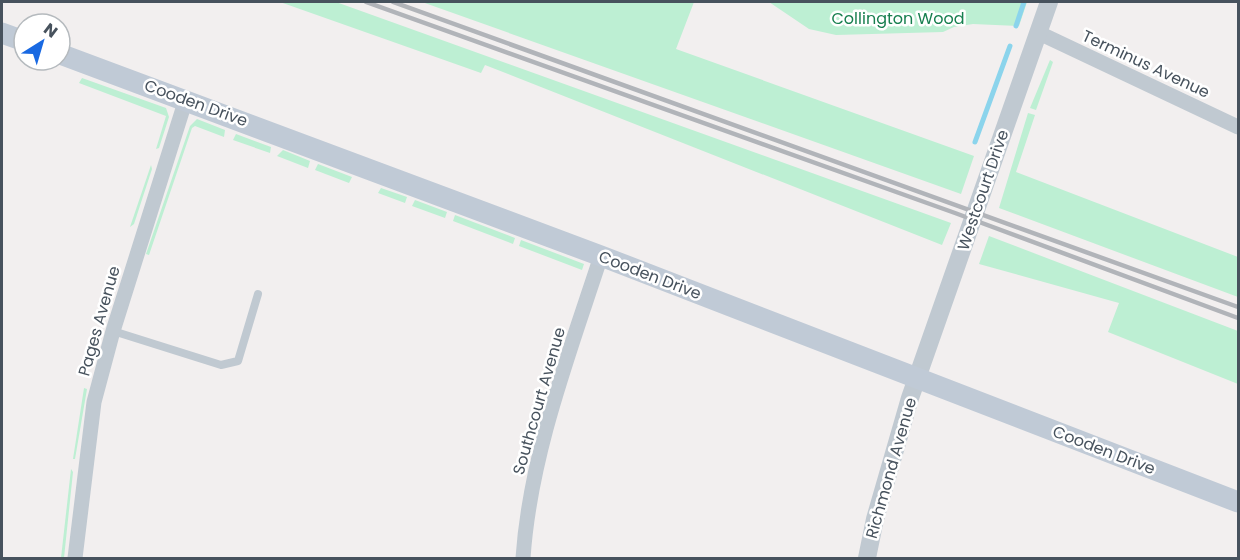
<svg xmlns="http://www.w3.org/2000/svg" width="1240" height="560" font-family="Poppins,sans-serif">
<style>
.green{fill:#bdefd3}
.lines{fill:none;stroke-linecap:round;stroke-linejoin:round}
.stream{stroke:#8bd4ec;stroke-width:5}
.service{stroke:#c0c9d1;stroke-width:8}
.minor{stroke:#c0c9d1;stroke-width:15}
.tertiary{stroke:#c0c9d1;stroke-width:18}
.secondary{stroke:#c0cad6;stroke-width:21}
.rail{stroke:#b1b4b9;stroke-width:4.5}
.labels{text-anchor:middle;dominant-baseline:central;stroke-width:5;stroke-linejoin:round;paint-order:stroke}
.park-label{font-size:16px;fill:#177f4f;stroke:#fff}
.street-label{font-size:16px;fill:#47525d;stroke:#fff}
</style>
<rect width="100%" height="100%" fill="#f2efef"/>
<g class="green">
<polygon points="280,2 336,2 951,223 942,245 485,65 481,73"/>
<polygon points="422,2 694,2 676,49 974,156 961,194"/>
<polygon points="769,2 1027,2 1019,26 973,24 954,27 943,32 836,35 809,29"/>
<polygon points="1050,60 1053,62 1036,110 1030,108"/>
<polygon points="82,78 166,108 169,117 159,148 156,149 166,116 79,83"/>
<polygon points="1028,113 1035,115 1016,172 1238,257 1238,297 999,208"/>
<polygon points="197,119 225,130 224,137 195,126 192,128 149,255 146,254 190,126"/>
<polygon points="236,134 271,147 270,153 233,140"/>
<polygon points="283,150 310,161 308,168 277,156"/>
<polygon points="318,164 352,177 349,183 315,170"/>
<polygon points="151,165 152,169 134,224 130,227"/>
<polygon points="381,188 407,197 405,203 378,193"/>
<polygon points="415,200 447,212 445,218 412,206"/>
<polygon points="455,215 515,238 513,244 453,221"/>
<polygon points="989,236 1238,331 1238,384 1108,332 1119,303 979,264"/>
<polygon points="521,240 584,264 582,270 519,246"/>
<polygon points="84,388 87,389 75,459 73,459"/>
<polygon points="71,469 73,472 64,558 61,558"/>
</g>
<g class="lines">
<g class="stream">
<polyline points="1016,26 1024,2"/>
<polyline points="975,142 1010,46"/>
</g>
<polyline class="service" points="113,331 221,365 238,361 258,294"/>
<g class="minor">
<polyline points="1039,33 1238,127"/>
<polyline points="75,558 94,402 113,331 186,99"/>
<path d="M 523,558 C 530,455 569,354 601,256"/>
</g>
<polyline class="tertiary" points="867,558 875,519 910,398 1049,2"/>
<g class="secondary">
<polyline points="2,33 24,41"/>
<polyline points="60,54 601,256 1238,502"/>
</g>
<g class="rail">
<polyline points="366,2 955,213 1238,318"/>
<polyline points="393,2 1238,307"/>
</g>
</g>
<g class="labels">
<g class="park-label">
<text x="898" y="18">Collington Wood</text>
</g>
<g class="street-label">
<text transform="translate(1146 64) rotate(25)">Terminus Avenue</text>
<text transform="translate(196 103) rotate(20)">Cooden Drive</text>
<text transform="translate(983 190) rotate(-71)">Westcourt Drive</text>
<text transform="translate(650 275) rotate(21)">Cooden Drive</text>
<text transform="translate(99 321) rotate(-74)">Pages Avenue</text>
<text transform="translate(539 401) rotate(-74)">Southcourt Avenue</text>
<text transform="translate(1104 450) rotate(21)">Cooden Drive</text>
<text transform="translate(891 468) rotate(-74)">Richmond Avenue</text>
</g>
</g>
<rect width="1240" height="560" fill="none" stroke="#47525d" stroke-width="6"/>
<g transform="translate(42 42) rotate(37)"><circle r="28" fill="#ffffff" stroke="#b5babe" stroke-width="1.5"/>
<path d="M0-4.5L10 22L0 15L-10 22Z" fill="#1969e2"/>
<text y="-9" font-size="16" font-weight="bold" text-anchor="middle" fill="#47525d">N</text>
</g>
</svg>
